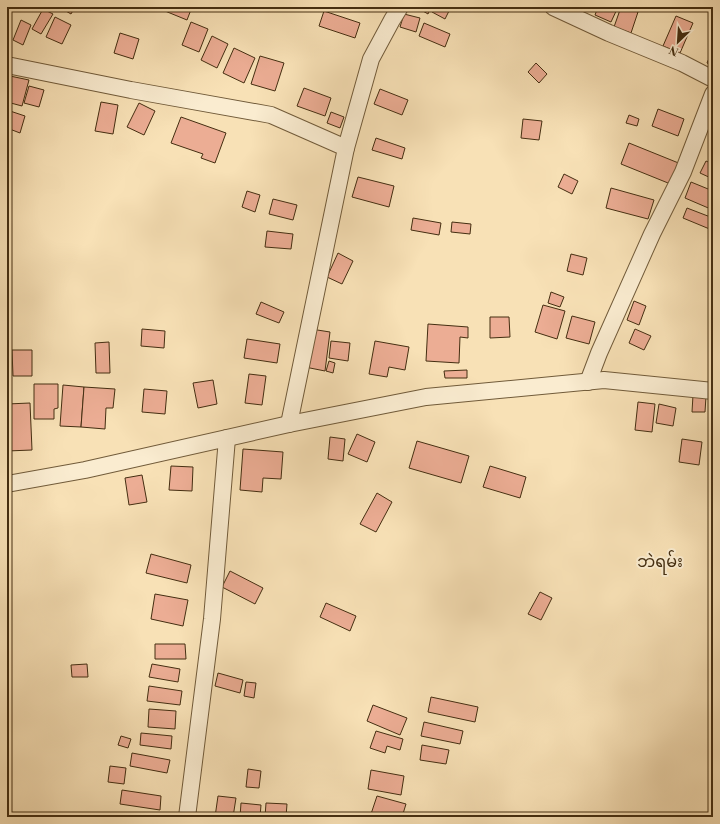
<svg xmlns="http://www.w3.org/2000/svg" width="720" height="824" font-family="'Libre Bodoni','Noto Sans Myanmar',serif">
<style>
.building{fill:#ecad94;stroke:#442e11}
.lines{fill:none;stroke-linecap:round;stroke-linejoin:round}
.minor-casing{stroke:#715b3a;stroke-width:18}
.minor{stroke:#faecd0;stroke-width:16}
.labels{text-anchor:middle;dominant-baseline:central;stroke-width:4;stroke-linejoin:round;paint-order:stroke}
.quarter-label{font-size:16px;fill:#442e11;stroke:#faecd0}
</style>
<rect width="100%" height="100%" fill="#f8e1b6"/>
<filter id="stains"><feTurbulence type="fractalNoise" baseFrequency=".005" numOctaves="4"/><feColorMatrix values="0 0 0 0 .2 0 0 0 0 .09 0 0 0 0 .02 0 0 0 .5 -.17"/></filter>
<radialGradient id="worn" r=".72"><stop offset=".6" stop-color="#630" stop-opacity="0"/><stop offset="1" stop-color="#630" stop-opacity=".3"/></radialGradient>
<g class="building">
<polygon points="59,7 75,7 71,14"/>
<polygon points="167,7 192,7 187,20 165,11"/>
<polygon points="416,7 431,7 428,14"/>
<polygon points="435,7 451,7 445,19 432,12"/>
<polygon points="576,7 592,7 591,10 575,8"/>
<polygon points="598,7 618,7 611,22 595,15"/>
<polygon points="621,7 638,12 631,33 614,27"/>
<polygon points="43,9 53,14 41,34 32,29"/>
<polygon points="324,11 360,23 355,38 319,26"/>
<polygon points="404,14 420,18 416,32 400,27"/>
<polygon points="676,16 693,23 680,53 663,46"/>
<polygon points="55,17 71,25 62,44 46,37"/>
<polygon points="21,20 31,25 23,45 13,40"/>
<polygon points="191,22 208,29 199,52 182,45"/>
<polygon points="424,23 450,34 445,47 419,36"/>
<polygon points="120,33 139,39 133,59 114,53"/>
<polygon points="212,36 228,44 217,68 201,60"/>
<polygon points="234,48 255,58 244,83 223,73"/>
<polygon points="713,49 713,66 707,63"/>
<polygon points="260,56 284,63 275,91 251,84"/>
<polygon points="536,63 547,74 539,83 528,72"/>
<polygon points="10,76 29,80 22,106 7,102 7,86"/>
<polygon points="29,86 44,90 39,107 24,103"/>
<polygon points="304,88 331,98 325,116 297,106"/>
<polygon points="380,89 408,100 402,115 374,104"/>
<polygon points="101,102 118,105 113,134 95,131"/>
<polygon points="139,103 155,111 144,135 127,127"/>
<polygon points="658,109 684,119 678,136 652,126"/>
<polygon points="7,110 25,116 20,133 7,128"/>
<polygon points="331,112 344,117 340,128 327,123"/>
<polygon points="629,115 639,119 637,126 626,123"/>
<polygon points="181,117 226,133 215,163 201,158 203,154 171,143"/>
<polygon points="523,119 542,121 539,140 521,138"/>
<polygon points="376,138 405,148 402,159 372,150"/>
<polygon points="629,143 681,164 673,185 621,164"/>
<polygon points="706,161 713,164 713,179 700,173"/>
<polygon points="564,174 578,181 572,194 558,187"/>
<polygon points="358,177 394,186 389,207 352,197"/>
<polygon points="691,182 713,191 713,210 685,198"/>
<polygon points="611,188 654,200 648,219 606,208"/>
<polygon points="247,191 260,195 255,212 242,207"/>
<polygon points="273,199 297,205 293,220 269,214"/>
<polygon points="687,208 713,218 712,230 683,218"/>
<polygon points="413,218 441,223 439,235 411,230"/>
<polygon points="452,222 471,224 470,234 451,232"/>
<polygon points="267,231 293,234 291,249 265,247"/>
<polygon points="338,253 353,261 342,284 327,277"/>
<polygon points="571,254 587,258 583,275 567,271"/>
<polygon points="551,292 564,297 560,307 548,303"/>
<polygon points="634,301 646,306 639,325 627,320"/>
<polygon points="261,302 284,312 279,323 256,314"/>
<polygon points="543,305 565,311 557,339 535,332"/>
<polygon points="572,316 595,322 589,344 566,338"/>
<polygon points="490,317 509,317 510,337 490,338"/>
<polygon points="428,324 468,327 468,338 460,337 459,363 426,361"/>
<polygon points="142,329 165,331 164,348 141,346"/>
<polygon points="311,329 330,332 325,371 305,367"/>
<polygon points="635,329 651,336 644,350 629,343"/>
<polygon points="247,339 280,344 277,363 244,358"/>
<polygon points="331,341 350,343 348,361 329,358"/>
<polygon points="375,341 409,347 405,370 389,367 387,377 369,374"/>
<polygon points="109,342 110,373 96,373 95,343"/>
<polygon points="12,350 32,350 32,376 13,376"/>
<polygon points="329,361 335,363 333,373 326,371"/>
<polygon points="467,370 467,378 445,378 444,371"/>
<polygon points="249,374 266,376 262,405 245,403"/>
<polygon points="213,380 217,404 198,408 193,383"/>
<polygon points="34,384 58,384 58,408 54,409 54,419 34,419"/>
<polygon points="63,385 84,387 81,427 60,426"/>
<polygon points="84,387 115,389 113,408 106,408 105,429 81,427"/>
<polygon points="144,389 167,391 165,414 142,412"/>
<polygon points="693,395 706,396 705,412 692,412"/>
<polygon points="638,402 655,404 652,432 635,430"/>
<polygon points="30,403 32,450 7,451 7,404"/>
<polygon points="659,404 676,408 673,426 656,423"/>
<polygon points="357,434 375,442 367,462 348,454"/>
<polygon points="330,437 345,439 343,461 328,459"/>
<polygon points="682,439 702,442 699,465 679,462"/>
<polygon points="417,441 469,456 461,483 409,468"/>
<polygon points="243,449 283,452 281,479 263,478 262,492 240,490"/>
<polygon points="171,466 193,467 192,491 169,490"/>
<polygon points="490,466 526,477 520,498 483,487"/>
<polygon points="142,475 147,502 129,505 125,478"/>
<polygon points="377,493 392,502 376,532 360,524"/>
<polygon points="151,554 191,565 187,583 146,573"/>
<polygon points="230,571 263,588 255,604 222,587"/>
<polygon points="540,592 552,598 541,620 528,614"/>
<polygon points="155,594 188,600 183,626 151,619"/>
<polygon points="326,603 356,616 350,631 320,617"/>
<polygon points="155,644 185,644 186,659 155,659"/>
<polygon points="87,664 88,677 72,677 71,665"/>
<polygon points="152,664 180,669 178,682 149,677"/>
<polygon points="218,673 243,680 240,693 215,686"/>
<polygon points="246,682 256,683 254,698 244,696"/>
<polygon points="149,686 182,691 180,705 147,701"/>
<polygon points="431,697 478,707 475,722 428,712"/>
<polygon points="373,705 407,718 400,735 367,721"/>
<polygon points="149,709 176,711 175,729 148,727"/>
<polygon points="424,722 463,731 460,744 421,736"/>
<polygon points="376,731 403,739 400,750 387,746 385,753 370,748"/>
<polygon points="141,733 172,736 171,749 140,745"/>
<polygon points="121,736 131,739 128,748 118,745"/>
<polygon points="422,745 449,750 446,764 420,760"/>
<polygon points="132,753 170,760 167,773 130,766"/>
<polygon points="110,766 126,768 124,784 108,782"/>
<polygon points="248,769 261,771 259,788 246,787"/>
<polygon points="371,770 404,776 401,795 368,789"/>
<polygon points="122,790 161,796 160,810 120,804"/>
<polygon points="218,796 236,798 233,817 215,817"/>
<polygon points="377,796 406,804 402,817 370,817"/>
<polygon points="241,803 261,805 260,817 240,817"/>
<polygon points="266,803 287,804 286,817 265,817"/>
</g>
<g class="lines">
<defs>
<g id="minor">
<polyline points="553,7 609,33 682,63 713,79"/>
<polyline points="7,65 131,90 271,115 346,148"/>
<polyline points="588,382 599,353 652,234 683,172 713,94"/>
<polyline points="289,424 346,148 371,59 392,20 400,7"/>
<polyline points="7,484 85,470 289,424 426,397 604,380 713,391"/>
<polyline points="187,817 212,619 227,438"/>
</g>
</defs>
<use href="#minor" class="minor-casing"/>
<use href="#minor" class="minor"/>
</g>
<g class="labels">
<g class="quarter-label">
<text x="660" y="562">ဘဲရမ်း</text>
</g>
</g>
<rect width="720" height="824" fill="none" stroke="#f8e1b6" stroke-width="24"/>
<rect x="8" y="8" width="704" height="808" fill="none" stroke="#442e11" stroke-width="2"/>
<rect x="12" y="12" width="696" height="800" fill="none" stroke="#442e11"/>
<g transform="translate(678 42) rotate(205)" stroke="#faecd0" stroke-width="3" paint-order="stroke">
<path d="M0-3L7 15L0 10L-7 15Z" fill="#442e11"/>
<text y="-6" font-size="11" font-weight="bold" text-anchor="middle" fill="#442e11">N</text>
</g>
<rect width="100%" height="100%" filter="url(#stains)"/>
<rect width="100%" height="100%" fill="url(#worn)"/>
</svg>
